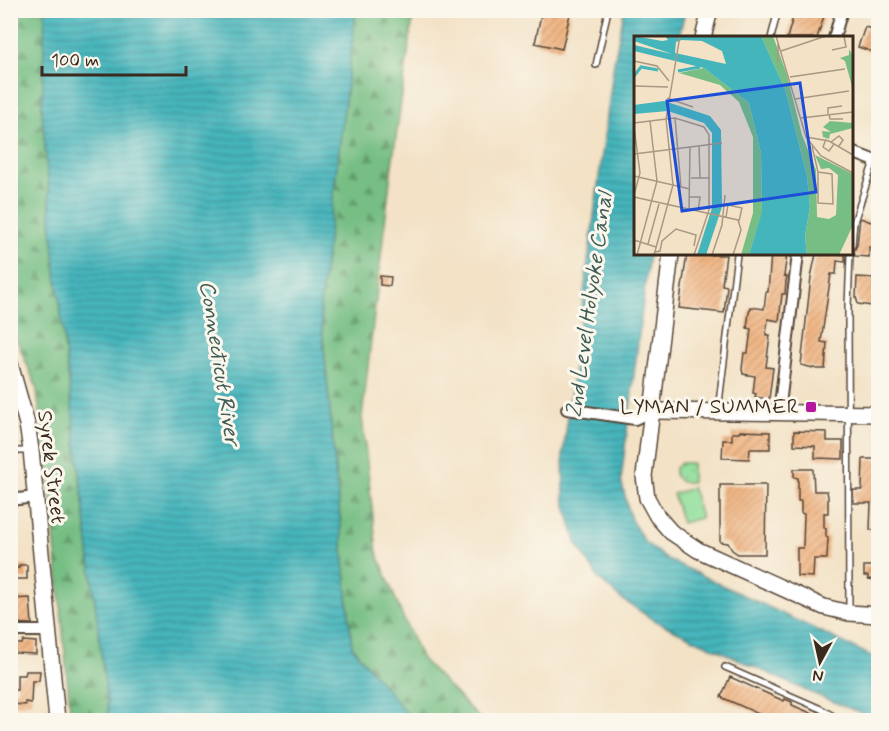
<svg xmlns="http://www.w3.org/2000/svg" width="889" height="731" font-family="Mynerve,sans-serif">
<style>
.grass{fill:url(#grass-dots);stroke:#67845d;stroke-width:1.5}
.forest{fill:url(#forest-firs);stroke:#587451;stroke-width:1.5}
.garden{fill:#93df9c;stroke:#67845d;stroke-width:1.5}
.water{fill:url(#water-rules);stroke:#40706d;stroke-width:1.5}
.building{fill:url(#building-hatch)}
.lines{fill:none;stroke-linecap:round;stroke-linejoin:round}
.lane-casing{stroke:#574637;stroke-width:8}
.street-casing{stroke:#574637;stroke-width:14}
.secondary-casing{stroke:#574637;stroke-width:18}
.lane{stroke:#fff;stroke-width:5}
.street{stroke:#fff;stroke-width:10}
.secondary{stroke:#fff;stroke-width:15}
.poi-dot{fill:#b5179e;stroke:#fbf7ec;stroke-width:2}
.labels{text-anchor:middle;dominant-baseline:central;stroke-width:6;stroke-linejoin:round;paint-order:stroke}
.poi-label{font-size:21px;fill:#3b2a1e;stroke:#fbf7ec;text-anchor:end}
.street-label{font-size:21px;fill:#3b2a1e;stroke:#fbf7ec}
.water-label{font-size:22px;font-style:italic;fill:#3e5b55;stroke:#fbf7ec}
.inset-river{fill:none;stroke:#45b5bc;stroke-width:3}
.inset-road{fill:none;stroke:#a99883;stroke-width:1.5}
.view{fill:#1d4ed8;fill-opacity:0.15;stroke:#1d4ed8;stroke-width:3}
.inset-edge{fill:none;stroke:#3b2a1e;stroke-width:3}
</style>
<defs>
<pattern id="grass-dots" width="8" height="8" patternUnits="userSpaceOnUse" patternTransform="scale(1.5)"><rect width="8" height="8" fill="#93df9c"/><path d="M2 2h.1M6 6h.1" fill="none" stroke="#80c086" stroke-width="1.8" stroke-linecap="round"/></pattern>
<pattern id="forest-firs" width="22" height="20" patternUnits="userSpaceOnUse" patternTransform="scale(1.5)"><rect width="22" height="20" fill="#76be84"/><path d="M5 1l3.5 6h-7zM16 11l3.5 6h-7z" fill="#629b6b"/></pattern>
<pattern id="water-rules" width="6" height="5" patternUnits="userSpaceOnUse" patternTransform="scale(1.5)"><rect width="6" height="5" fill="#45b5bc"/><path d="M0 2.5h6" fill="none" stroke="#3b9398"/></pattern>
<pattern id="building-hatch" width="6" height="6" patternUnits="userSpaceOnUse" patternTransform="scale(1.5)"><rect width="6" height="6" fill="#efac75"/><path d="M-1 1l2-2M0 6l6-6M5 7l2-2" fill="none" stroke="#c38c5f"/></pattern>
</defs>
<rect width="100%" height="100%" fill="#fbf7ec"/>
<filter id="ink" filterUnits="userSpaceOnUse"><feTurbulence type="fractalNoise" baseFrequency=".0167" numOctaves="2"/><feDisplacementMap in="SourceGraphic" scale="12" xChannelSelector="R" yChannelSelector="G"/><feConvolveMatrix kernelMatrix="1 2 1 2 8 2 1 2 1" color-interpolation-filters="sRGB"/></filter>
<filter id="wash" filterUnits="userSpaceOnUse"><feTurbulence type="fractalNoise" baseFrequency=".008" numOctaves="4" result="noise"/><feDisplacementMap in="SourceGraphic" scale="24" xChannelSelector="R" yChannelSelector="G"/><feGaussianBlur stdDeviation="1.35" result="paint"/><feColorMatrix in="noise" values="0 0 0 0 0 0 0 0 0 0 0 0 0 0 0 0 0 1.4 0 .05"/><feComposite in="paint" operator="in"/></filter>
<g filter="url(#wash)">
<rect width="100%" height="100%" fill="#f3e2c6"/>
<polygon class="grass" points="681,463 692,463 692,482 681,482 675,476 675,468"/>
<g class="forest">
<polygon points="10,11 45,11 42,112 55,264 109,720 71,720 49,479 36,386 11,326"/>
<polygon points="356,11 414,11 391,172 362,417 377,552 402,615 422,659 481,720 412,720 352,647 320,305"/>
</g>
<polygon class="garden" points="692,488 701,518 682,523 673,494"/>
<g class="water">
<polygon points="45,11 356,11 320,305 352,647 412,720 109,720 55,264 42,112"/>
<polygon points="624,11 685,11 679,37 636,38 636,254 649,254 621,480 631,520 645,542 665,558 878,659 878,720 809,692 655,621 620,598 599,579 576,543 564,498 563,454 614,62"/>
</g>
<g id="blocks">
<g class="building">
<polygon points="542,10 557,10 570,14 562,49 535,43"/>
<polygon points="795,10 826,10 817,38 787,38"/>
<polygon points="865,27 879,31 879,54 858,47"/>
<polygon points="860,218 877,224 873,248 869,247 869,257 855,256 854,251 857,245"/>
<polygon points="687,254 726,255 722,285 727,286 724,313 679,308"/>
<polygon points="771,254 787,254 784,276 787,277 786,281 785,294 782,294 779,321 768,319 766,335 770,335 766,367 773,368 769,399 755,397 756,394 753,393 755,376 743,374 742,369 744,353 748,353 751,329 747,328 749,313 751,307 764,309 766,292 768,292"/>
<polygon points="816,254 845,254 845,262 837,261 836,274 831,274 821,342 827,343 825,369 817,369 801,365 811,277"/>
<polygon points="380,276 391,277 390,286 380,285"/>
<polygon points="857,277 873,278 873,286 879,286 879,307 858,304 856,297"/>
<polygon points="740,431 770,432 770,449 750,449 749,459 722,458 723,440 732,440 732,433 739,433"/>
<polygon points="794,431 827,432 827,441 843,441 843,459 815,458 815,446 794,445"/>
<polygon points="863,459 879,459 879,530 870,530 871,503 854,503 853,490 862,490"/>
<polygon points="794,469 813,469 814,491 827,491 828,497 828,513 824,513 824,528 826,528 826,537 828,537 827,559 814,559 813,577 797,576 797,548 803,548 804,514 801,513 801,501 798,501 798,478 794,477"/>
<polygon points="720,485 766,485 765,554 738,554 732,550 728,543 720,542"/>
<polygon points="19,565 27,565 27,579 10,579 10,568 19,568"/>
<polygon points="864,566 879,566 879,580 868,579 868,576 864,576"/>
<polygon points="30,598 32,624 12,623 13,607 10,607 10,599"/>
<polygon points="23,641 36,642 36,654 15,653 15,644 22,644"/>
<polygon points="26,671 40,671 39,681 32,681 31,703 25,702 25,705 10,704 10,690 17,690 17,675 25,675"/>
<polygon points="730,677 784,701 785,699 792,702 792,705 827,720 772,720 721,697"/>
</g>
</g>
</g>
<g filter="url(#ink)">
<use href="#blocks" fill-opacity="0" stroke="#574637" stroke-width="1.5"/>
<g class="lines">
<defs>
<g id="lane">
<polyline points="771,38 778,10"/>
<polyline points="596,65 608,10"/>
<polyline points="852,245 854,222 874,161"/>
<polyline points="718,411 737,254"/>
<polyline points="10,451 29,451"/>
<polyline points="849,611 848,306 850,254"/>
<polyline points="725,667 821,709 840,720"/>
</g>
<g id="street">
<polyline points="834,38 842,10"/>
<polyline points="852,152 878,162"/>
<polyline points="567,409 635,419 652,411"/>
<polyline points="779,413 798,254"/>
<polyline points="10,500 35,497"/>
<polyline points="10,631 47,631"/>
</g>
<g id="secondary">
<polyline points="703,38 710,10"/>
<polyline points="671,254 644,476 647,498 657,516 671,532 698,550 824,607 849,613 878,615"/>
<polyline points="10,364 27,424 31,450 57,720"/>
<polyline points="652,411 878,414"/>
</g>
</defs>
<use href="#lane" class="lane-casing"/>
<use href="#street" class="street-casing"/>
<use href="#secondary" class="secondary-casing"/>
<use href="#lane" class="lane"/>
<use href="#street" class="street"/>
<use href="#secondary" class="secondary"/>
</g>
</g>
<rect class="poi-dot" x="805" y="401" width="12" height="12" rx="3"/>
<g class="labels">
<g class="poi-label">
<text x="799" y="407">LYMAN / SUMMER</text>
</g>
<g class="street-label">
<text transform="translate(51 467) rotate(83)">Syrek Street</text>
</g>
<g class="water-label">
<text transform="translate(590 305) rotate(-82)">2nd Level Holyoke Canal</text>
<text transform="translate(219 363) rotate(81)">Connecticut River</text>
</g>
</g>
<g transform="translate(634 36)">
<rect width="219" height="219" fill="#f3e2c6"/>
<path d="M 127,0 L 139,0 L 153,39 L 168,99 L 182,134 L 183,181 L 195,183 L 202,179 L 204,139 L 195,132 L 187,133 L 181,119 L 219,138 L 219,189 L 205,219 L 173,219 L 171,200 L 176,171 L 173,140 L 151,53 ZM 215,13 L 219,20 L 219,54 L 211,25 L 206,22 L 215,19 ZM 70,32 L 115,67 L 127,117 L 128,176 L 115,219 L 107,219 L 119,177 L 119,101 L 105,66 L 86,49 L 45,37 ZM 196,85 L 219,87 L 219,92 L 196,98 L 195,103 L 189,101 L 188,95 L 197,96 L 189,91 Z" fill="#76be84"/>
<path d="M 0,0 L 28,5 L 34,4 L 31,0 L 127,0 L 151,53 L 173,140 L 176,171 L 171,200 L 173,219 L 115,219 L 128,175 L 127,117 L 115,67 L 70,32 L 0,15 L 0,9 L 38,18 L 0,5 ZM 48,4 L 68,5 L 88,15 L 92,28 L 41,17 L 42,6 ZM 30,65 L 76,80 L 87,94 L 88,171 L 72,219 L 63,219 L 78,172 L 78,97 L 70,87 L 34,75 L 0,78 L 0,69 Z" fill="#45b5bc" fill-rule="evenodd"/>
<path class="inset-river" d="M 44,35 L 66,31M 0,40 L 7,31 L 24,34"/>
<path class="inset-road" d="M 142,0 L 172,101 L 187,120 L 219,137M 198,14 L 212,11 L 210,0M 147,15 L 192,0M 0,25 L 23,30 L 35,45M 144,27 L 144,8M 156,41 L 211,33M 0,50 L 34,51M 33,62 L 59,71M 161,63 L 215,55M 194,78 L 194,72 L 208,70M 195,78 L 196,83 L 209,83M 41,82 L 47,151M 167,82 L 219,76M 0,87 L 32,83 L 46,0M 0,91 L 6,137 L 0,159M 172,101 L 195,105 L 219,119M 192,103 L 189,111 L 195,115 L 200,108M 197,106 L 205,100 L 209,104 L 205,110M 65,110 L 66,142M 178,110 L 184,136 L 184,167 L 199,168 L 198,138 L 184,136M 0,118 L 88,107M 0,140 L 56,153M 57,142 L 76,142M 0,161 L 104,184 L 107,194 L 99,219M 56,161 L 66,161 L 64,176M 55,175 L 56,111M 92,181 L 94,169 L 108,172 L 105,185M 0,204 L 22,211M 14,208 L 25,168M 21,216 L 26,215 L 28,205 L 42,193 L 62,199 L 60,210M 3,219 L 23,145 L 16,85M 20,219 L 39,149 L 32,83 L 41,82 L 70,91 L 75,99 L 75,174 L 60,219M 78,219 L 88,189 L 91,159"/>
<path class="view" d="M 166,47 L 182,156 L 48,175 L 33,65 Z"/>
<rect width="219" height="219" class="inset-edge"/>
</g>
<rect width="889" height="731" fill="none" stroke="#fbf7ec" stroke-width="36"/>
<g transform="translate(820 662) rotate(188)" stroke="#fbf7ec" stroke-width="4.5" paint-order="stroke">
<path d="M0-4.5L10 22L0 15L-10 22Z" fill="#3b2a1e"/>
<text y="-9" font-size="16" font-weight="bold" text-anchor="middle" fill="#3b2a1e">N</text>
</g>
<path d="M42 66v9h144v-9" fill="none" stroke="#3b2a1e" stroke-width="3"/>
<text x="51" y="66" font-size="18" fill="#3b2a1e" stroke="#fbf7ec" stroke-width="4.5" paint-order="stroke">100 m</text>
</svg>
